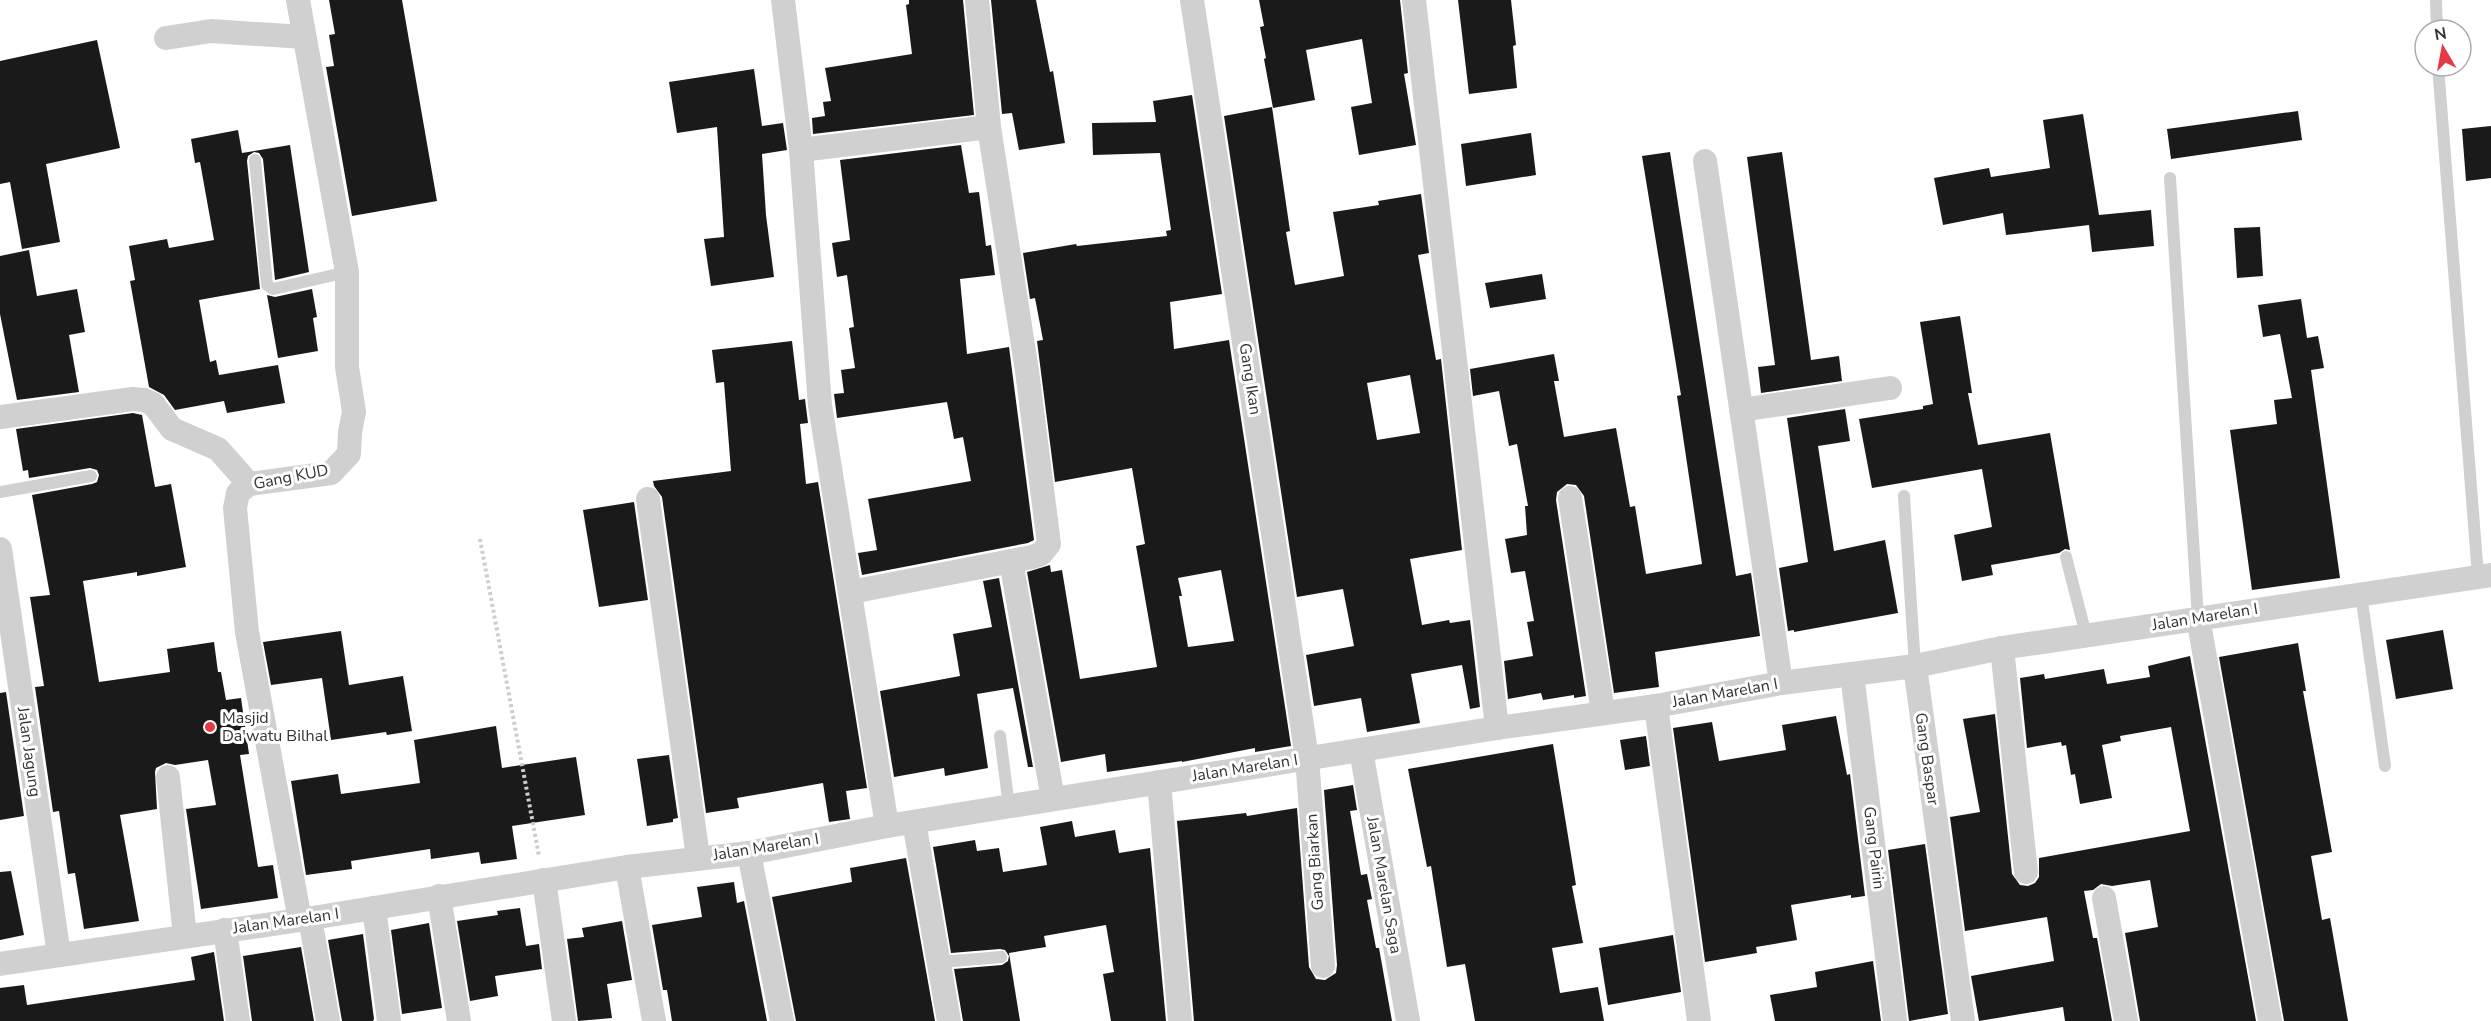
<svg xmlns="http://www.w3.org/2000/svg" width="2491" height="1021" font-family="'Nunito Sans',sans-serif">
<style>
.building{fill:#1a1a1a;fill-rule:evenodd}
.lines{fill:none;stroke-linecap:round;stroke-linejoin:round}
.path{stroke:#cdcdcd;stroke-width:4;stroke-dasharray:3 3;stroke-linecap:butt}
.service{stroke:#d0d0d0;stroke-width:12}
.minor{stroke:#d0d0d0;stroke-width:24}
.poi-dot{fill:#e63946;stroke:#fff;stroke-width:2}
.labels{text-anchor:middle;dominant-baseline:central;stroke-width:6;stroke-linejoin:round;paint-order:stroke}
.street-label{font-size:16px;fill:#333;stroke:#fff}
.poi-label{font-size:16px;fill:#333;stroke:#fff;text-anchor:start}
</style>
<rect width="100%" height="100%" fill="#fff"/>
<g class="building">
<polygon points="329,0 402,0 437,201 352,216 326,67 334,66 329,35 335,34"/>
<polygon points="909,0 963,0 974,115 813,134 812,118 825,116 823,102 831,101 825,68 912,54 906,5 909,4"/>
<polygon points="991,0 1036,0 1050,72 1053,71 1065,143 1019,150 1012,113 1002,114"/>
<polygon points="1259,0 1400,0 1408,73 1404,74 1416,145 1359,155 1351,107 1372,103 1362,39 1306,50 1315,100 1273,108 1264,59 1266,58 1260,27 1264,26"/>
<polygon points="1458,0 1511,0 1516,45 1513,46 1517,88 1469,94"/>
<polygon points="97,40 120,148 46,164 60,242 22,249 10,182 0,184 0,61"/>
<polygon points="754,69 762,126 783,123 787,150 762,154 766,215 774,277 711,286 704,239 724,237 717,127 677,133 669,82"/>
<path d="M 1192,95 L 1222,294 L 1170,302 L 1174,349 L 1229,340 L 1291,746 L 1255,752 L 1255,748 L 1182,762 L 1182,761 L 1107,772 L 1105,754 L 1061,762 L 1027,572 L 1050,565 L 1051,572 L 1062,570 L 1080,679 L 1157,667 L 1136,546 L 1145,544 L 1132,468 L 1055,482 L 1037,341 L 1043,340 L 1035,298 L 1030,299 L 1023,253 L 1076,244 L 1077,246 L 1167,236 L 1166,231 L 1171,230 L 1160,153 L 1093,155 L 1092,123 L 1156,122 L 1153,101 ZM 1221,570 L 1234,641 L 1188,647 L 1179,596 L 1182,596 L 1178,578 Z"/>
<path d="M 1272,107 L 1290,231 L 1286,232 L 1295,285 L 1344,276 L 1333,212 L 1379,205 L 1378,201 L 1421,194 L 1429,253 L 1418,255 L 1436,360 L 1441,359 L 1462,550 L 1410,559 L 1422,625 L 1449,620 L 1450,623 L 1470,620 L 1480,707 L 1470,709 L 1462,665 L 1411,674 L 1420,723 L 1367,732 L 1361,698 L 1314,706 L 1306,655 L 1354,646 L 1343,589 L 1297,597 L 1224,116 ZM 1410,375 L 1420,433 L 1377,440 L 1367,383 Z"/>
<polygon points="2298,111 2302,140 2171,159 2167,129"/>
<polygon points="2083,114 2099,215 2151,210 2154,246 2092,252 2089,225 2006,235 2003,213 1943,225 1934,178 1989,168 1991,177 2050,168 2043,120"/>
<polygon points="2491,126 2491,178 2466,181 2462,129"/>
<polygon points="238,130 242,153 290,145 309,272 275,280 263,159 259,153 254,152 248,156 247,161 260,289 199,300 210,362 216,360 219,375 278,365 285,403 227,413 224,401 175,410 164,395 149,387 130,281 135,280 129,246 167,239 169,248 214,240 200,162 195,163 191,139"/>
<polygon points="1531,133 1536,175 1466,186 1461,144"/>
<polygon points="961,145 969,193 979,192 986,246 991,245 995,275 960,279 967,354 1009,347 1034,540 1028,543 862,575 858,553 877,550 868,499 971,481 963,437 954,439 947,402 837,418 834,394 844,393 841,370 855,368 849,328 854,327 847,275 837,277 832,243 850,240 840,160"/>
<polygon points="1670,152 1736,576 1751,573 1760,636 1655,652 1659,687 1614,693 1584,496 1576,485 1567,484 1557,492 1556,500 1586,696 1574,698 1574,695 1543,700 1541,693 1508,699 1504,661 1533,656 1527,622 1534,621 1525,571 1511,573 1505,539 1527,535 1525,506 1528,506 1517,444 1509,446 1499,391 1473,396 1470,369 1554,354 1559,381 1554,381 1564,437 1616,428 1630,507 1635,506 1646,574 1702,564 1677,396 1681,395 1642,156"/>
<polygon points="1782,152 1811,360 1839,356 1842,381 1761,393 1758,367 1775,365 1747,157"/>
<polygon points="2260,227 2263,276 2237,278 2234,228"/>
<polygon points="29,250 37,296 77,289 85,332 69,335 79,392 17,400 0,314 0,256"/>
<polygon points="1542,274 1546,299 1490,308 1485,283"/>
<polygon points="312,289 317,317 313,318 318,351 278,358 267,295 275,297"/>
<polygon points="2301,299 2307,338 2318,336 2324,368 2311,370 2340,578 2252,590 2230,430 2277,424 2274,400 2292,398 2280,334 2263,337 2258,305"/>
<polygon points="1960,316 1972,393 1968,393 1978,445 2050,433 2070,550 2065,549 2059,553 1991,565 1993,575 1962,581 1954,535 1992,527 1982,469 1872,488 1859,419 1923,409 1923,406 1933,404 1920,322"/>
<polygon points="792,341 799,400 805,399 808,423 800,424 806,484 818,482 867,788 846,791 850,819 829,822 823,783 737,798 739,808 706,813 662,497 654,486 653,481 731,471 724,382 716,383 712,350"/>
<polygon points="1845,409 1850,441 1818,446 1834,551 1885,540 1898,613 1794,632 1794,630 1788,631 1779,568 1808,562 1787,418"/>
<polygon points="133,413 142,415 155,487 171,484 186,567 137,576 137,572 83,581 99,682 170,672 167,649 214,642 218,672 221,672 226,700 241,698 249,754 240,755 258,867 273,865 278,898 201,909 186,809 216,805 208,760 175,765 166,763 156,768 155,772 157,809 120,815 139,921 84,929 75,873 68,874 59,811 53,812 35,687 44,686 30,597 50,595 32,495 92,484 97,482 99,475 97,470 90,468 29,478 28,470 23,471 16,429"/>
<polygon points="634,502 648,600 599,607 583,510"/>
<polygon points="999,578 1033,767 1028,767 1013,688 977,694 988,768 945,776 944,768 894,777 880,691 960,676 953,634 992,627 983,581"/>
<polygon points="2443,630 2453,689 2396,699 2386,640"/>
<polygon points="341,631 349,685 403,676 412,731 387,735 386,732 331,740 322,678 271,685 263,642"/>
<polygon points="2298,643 2306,691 2303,691 2332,852 2311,856 2322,920 2330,918 2348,1021 2284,1021 2219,657"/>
<polygon points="2190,656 2256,1021 2140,1021 2125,933 2158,927 2150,880 2112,886 2101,884 2093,890 2084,891 2093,938 2097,938 2112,1021 2065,1021 2063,1007 1979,1021 1971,976 2054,961 2047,917 1965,931 1950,817 1980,812 1963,719 1995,714 2012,874 2020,885 2028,886 2035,883 2039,877 2039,858 2190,831 2171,727 2120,736 2121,741 2102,745 2112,798 2080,804 2075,774 2071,775 2066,745 2062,746 2061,742 2027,748 2020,678 2044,674 2045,679 2104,669 2107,684 2150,677 2148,666"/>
<polygon points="6,692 24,816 0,820 0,693"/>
<polygon points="1836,716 1847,775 1850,774 1865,896 1851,898 1851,895 1791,905 1797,940 1756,947 1757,953 1705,962 1673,728 1712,722 1719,761 1786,750 1782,725"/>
<polygon points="496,726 502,768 576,757 585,815 512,826 517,859 481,864 479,852 431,859 430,849 351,861 352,869 306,875 291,781 338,774 341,794 420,783 414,740"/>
<polygon points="1646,736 1650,766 1625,770 1620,740"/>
<polygon points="1553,744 1576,885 1572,886 1583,943 1552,948 1560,993 1598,987 1604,1021 1475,1021 1465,964 1447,967 1431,866 1427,867 1408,769"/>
<polygon points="669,755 678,818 673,819 673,822 647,826 637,759"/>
<polygon points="1353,785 1357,810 1350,811 1361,875 1367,874 1372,899 1367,900 1376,948 1379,948 1392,1021 1194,1021 1177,821 1246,813 1247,816 1297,808 1309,967 1316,979 1325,980 1336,973 1337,965 1324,790"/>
<polygon points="1072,821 1075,837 1115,830 1119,853 1150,848 1166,1021 1111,1021 1103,974 1114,972 1106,925 1044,936 1046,947 1009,953 1020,1021 963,1021 954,969 1002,965 1008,961 1009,956 1005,950 1000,949 951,953 933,847 975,840 977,851 999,848 1003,872 1047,865 1040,827"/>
<polygon points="1925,844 1948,1014 1909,1021 1888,850"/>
<polygon points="906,858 935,1021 796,1021 772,897 852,882 850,868"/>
<polygon points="11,871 24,935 0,940 0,872"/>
<polygon points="734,882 737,903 744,901 767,1021 672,1021 667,990 663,990 652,925 702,917 697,887"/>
<polygon points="520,908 526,946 539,944 542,969 495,976 498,996 470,1001 457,921 498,915 497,911"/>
<polygon points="622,921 632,980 607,984 612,1018 578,1021 567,939 584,937 582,928"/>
<polygon points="429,923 442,1008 402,1014 391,930"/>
<polygon points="363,934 374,1019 373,1021 342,1021 328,940"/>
<polygon points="1673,935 1681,992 1608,1005 1599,948"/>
<polygon points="301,947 314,1021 252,1021 243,956"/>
<polygon points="214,952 224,1021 0,1021 0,988 24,985 27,1005 195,980 191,957"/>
<polygon points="1873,961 1881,1021 1775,1021 1770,995 1817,987 1815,972"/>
</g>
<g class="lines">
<polyline class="path" points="480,539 539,856"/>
<g class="service">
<polyline points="2436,0 2437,30"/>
<polyline points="2438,66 2478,576"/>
<polyline points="255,160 267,285 273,289 347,272"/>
<polyline points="2170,178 2198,618"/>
<polyline points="0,492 91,476"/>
<polyline points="1904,496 1915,666"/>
<polyline points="2066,557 2086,635"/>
<polyline points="2361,594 2385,766"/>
<polyline points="1000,736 1009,807"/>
<polyline points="941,962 1001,957"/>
</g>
<g class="minor">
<polyline points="298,0 347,272 347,367 354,412 350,432 349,454 331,473 249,484 238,493 235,508 247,632 300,920"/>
<polyline points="783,0 801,150 820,405 887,826"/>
<polyline points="977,0 989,127"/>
<polyline points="1192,0 1307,758 1323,966"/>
<polyline points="1414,0 1497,728"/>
<polyline points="166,38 211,31 304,37"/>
<polyline points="801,150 989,127 1027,371 1049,544 1041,554 1032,557 851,592"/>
<polyline points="1705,161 1781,683"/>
<polyline points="1741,410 1890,388"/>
<polyline points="0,417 133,399 144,400 153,404 172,429 218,449 249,484"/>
<polyline points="1570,498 1603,712"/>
<polyline points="648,499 698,857"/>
<polyline points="0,549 59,955"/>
<polyline points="1011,561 1053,799"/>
<polyline points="2198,618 2270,1021"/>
<polyline points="2002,648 2026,872"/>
<polyline points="1915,666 1963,1021"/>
<polyline points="1852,674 1895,1021"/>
<polyline points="1656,706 1699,1021"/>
<polyline points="1361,750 1408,1021"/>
<polyline points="168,777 185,936"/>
<polyline points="1159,782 1180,1021"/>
<polyline points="914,822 949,1021"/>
<polyline points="749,853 782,1021"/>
<polyline points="627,867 654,1021"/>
<polyline points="544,880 564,1021"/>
<polyline points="439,896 459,1021"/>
<polyline points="2104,898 2126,1021"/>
<polyline points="374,908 389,1021"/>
<polyline points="310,918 328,1021"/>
<polyline points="225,930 238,1021"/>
<polyline points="0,964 300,920 627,867 749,853 887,826 1497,728 1656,706 1781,683 1915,666 2002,648 2491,575"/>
</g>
</g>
<circle class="poi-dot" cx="210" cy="727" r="6"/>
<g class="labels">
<g class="street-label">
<text transform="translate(1250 379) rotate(81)">Gang Ikan</text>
<text transform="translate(291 477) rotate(-11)">Gang KUD</text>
<text transform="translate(2205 617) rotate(-9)">Jalan Marelan I</text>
<text transform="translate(1725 693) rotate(-10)">Jalan Marelan I</text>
<text transform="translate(29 752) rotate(82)">Jalan Jagung</text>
<text transform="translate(1927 759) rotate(82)">Gang Baspar</text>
<text transform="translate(1245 768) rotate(-9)">Jalan Marelan I</text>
<text transform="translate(766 847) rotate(-9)">Jalan Marelan I</text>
<text transform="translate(1874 848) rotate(83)">Gang Pairin</text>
<text transform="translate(1315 862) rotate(-94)">Gang Biarkan</text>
<text transform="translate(1384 885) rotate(80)">Jalan Marelan Saga</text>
<text transform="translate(286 921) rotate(-8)">Jalan Marelan I</text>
</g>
<g class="poi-label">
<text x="222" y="718">Masjid<tspan x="222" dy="18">Da'watu Bilhal</tspan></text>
</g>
</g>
<g transform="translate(2443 48) rotate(350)"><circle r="28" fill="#ffffff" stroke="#adadad" stroke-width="1.5"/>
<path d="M0-4.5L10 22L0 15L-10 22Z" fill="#e63946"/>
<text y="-9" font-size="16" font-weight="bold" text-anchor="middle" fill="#333333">N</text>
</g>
</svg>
